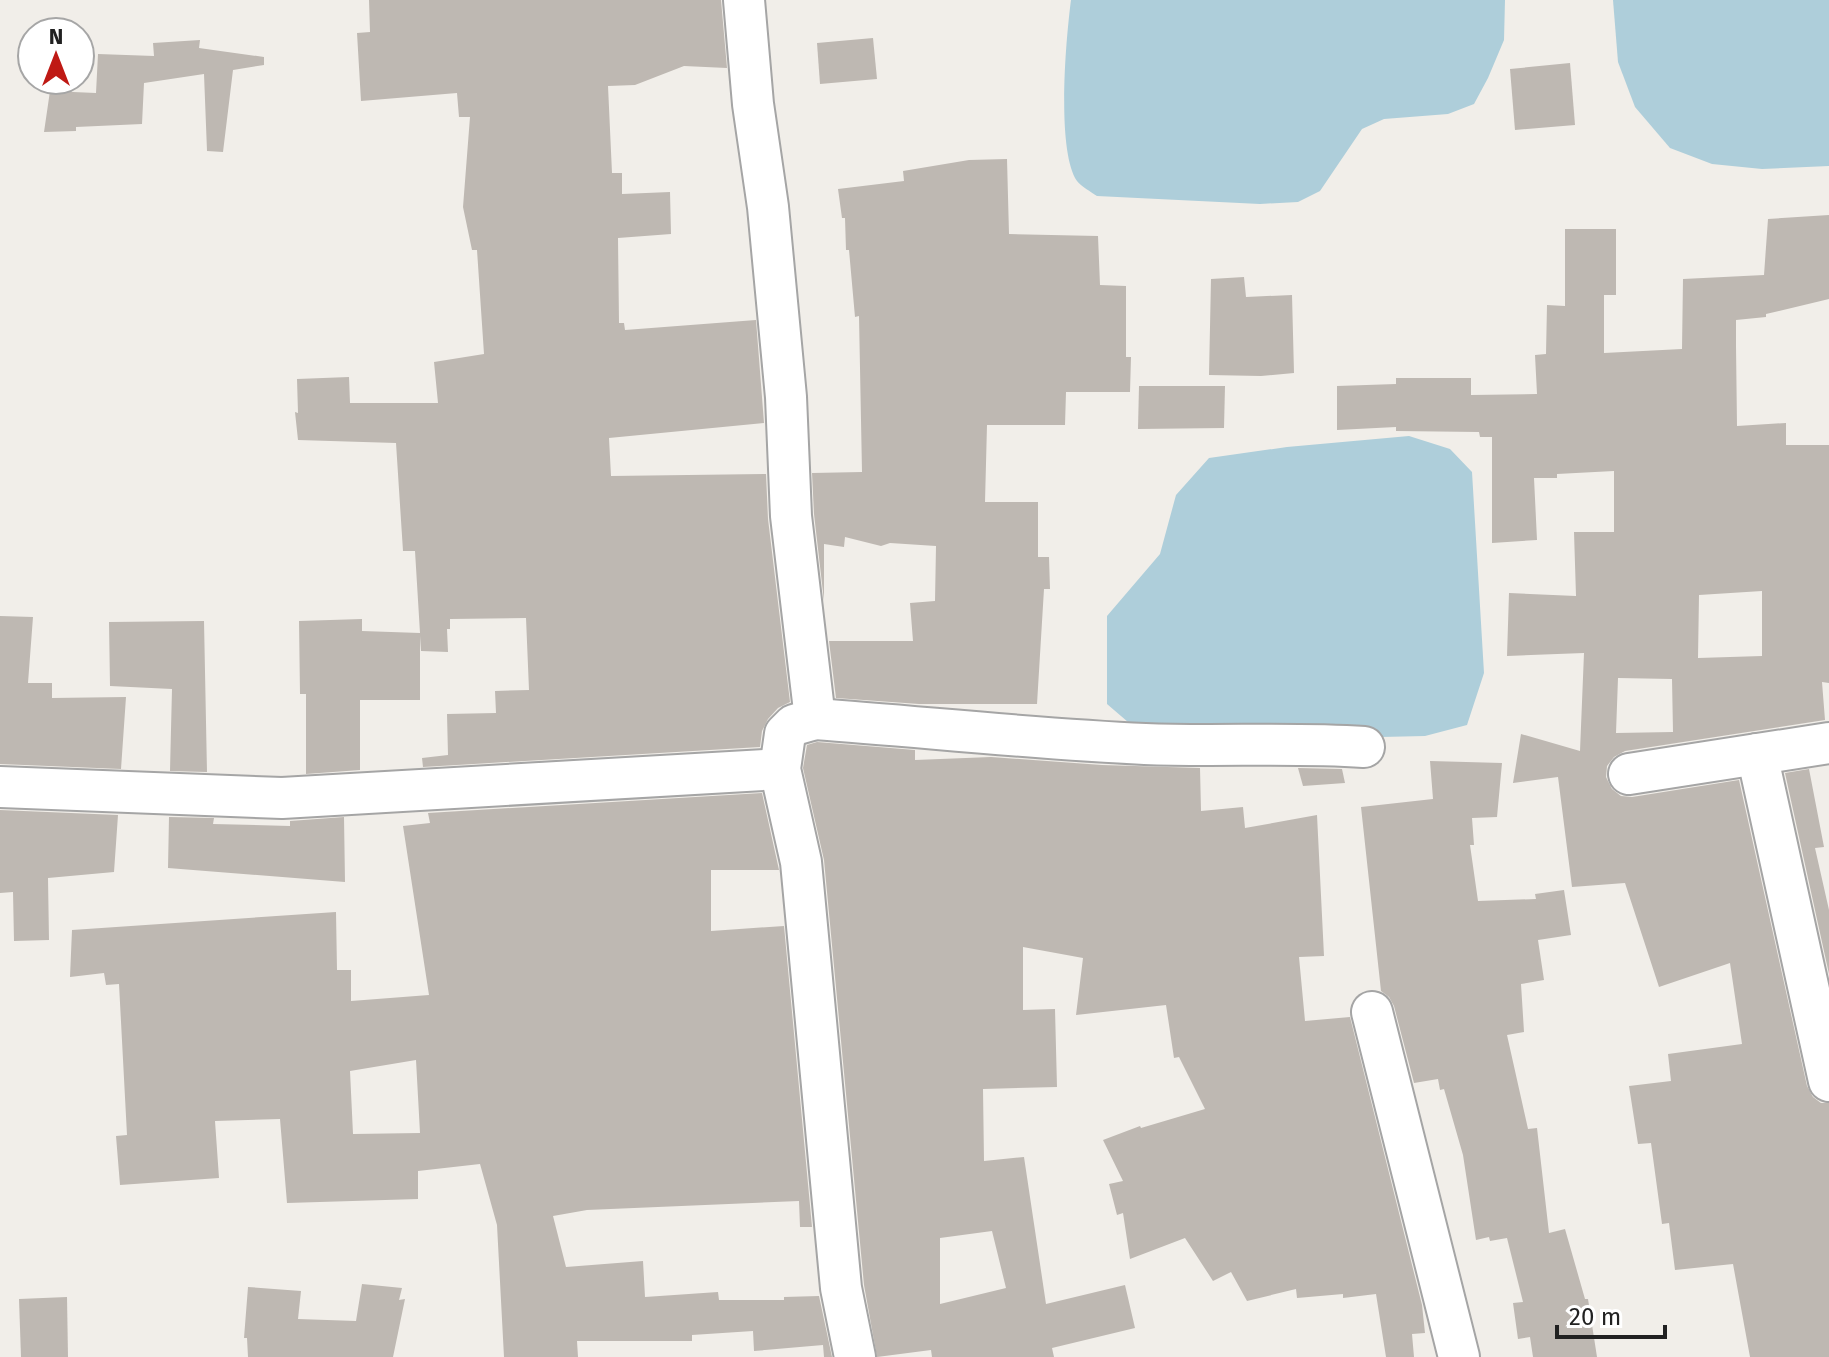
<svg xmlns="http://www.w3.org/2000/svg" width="1829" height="1357" font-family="'Fira Sans',sans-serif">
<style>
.water{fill:#aeceda}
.building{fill:#beb8b2;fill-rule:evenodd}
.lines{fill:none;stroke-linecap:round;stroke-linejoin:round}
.street-casing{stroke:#a5a5a5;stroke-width:44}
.street{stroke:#fff;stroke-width:40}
</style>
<rect width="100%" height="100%" fill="#f1eee9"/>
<g class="water">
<path d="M 1071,0 L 1505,0 L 1504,40 L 1488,78 L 1474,104 L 1448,114 L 1384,119 L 1362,129 L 1320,191 L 1298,202 L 1260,204 L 1097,196 C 1091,192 1081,186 1077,181 C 1056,150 1066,38 1071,0 Z"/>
<polygon points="1613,0 1829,0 1829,166 1762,169 1712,164 1670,148 1635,107 1618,62"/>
<polygon points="1409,436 1450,449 1472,472 1484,673 1467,725 1425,736 1253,740 1135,728 1107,704 1107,616 1160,554 1176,495 1209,458 1287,447"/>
</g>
<g class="building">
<polygon points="369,0 721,0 727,68 684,66 635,85 608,86 612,173 622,173 622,194 670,192 671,234 618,238 619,323 624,323 625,330 756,320 764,423 609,438 611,476 766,474 768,519 790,702 778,708 768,719 762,731 760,747 423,767 422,758 448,755 447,714 496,713 495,691 529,690 526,618 450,619 450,629 447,629 448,652 421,651 420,636 420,700 360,700 360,770 306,774 306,694 300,694 299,621 362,619 362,631 420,633 415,551 403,551 396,443 298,440 295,412 298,413 297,379 349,377 350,403 438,403 434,362 484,354 477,250 472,250 463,207 470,117 459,117 457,93 361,101 357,33 370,32"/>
<polygon points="873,38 877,79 820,84 817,43"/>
<polygon points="200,40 199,48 264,57 264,65 233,70 223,152 207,151 204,74 144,83 142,124 76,127 76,131 44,132 50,91 96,93 98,54 154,56 153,43"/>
<polygon points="1570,63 1575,125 1515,130 1510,69"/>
<polygon points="1007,159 1009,234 1098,236 1100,285 1126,286 1126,357 1131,357 1130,392 1066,392 1065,425 987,425 985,502 1038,502 1038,557 1049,557 1050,589 1044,589 1037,704 919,704 836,698 829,641 913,641 910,603 935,601 936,546 890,543 881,546 845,537 844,547 824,544 824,601 814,514 812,473 862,472 859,316 855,317 849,250 846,250 845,218 842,218 838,189 904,181 903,171 969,160"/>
<path d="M 1829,215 L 1829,299 L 1766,314 L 1766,317 L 1736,320 L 1736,346 L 1737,426 L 1786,423 L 1786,445 L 1829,445 L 1829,683 L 1822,682 L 1825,720 L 1625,751 L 1614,757 L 1607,766 L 1606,777 L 1612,789 L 1621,796 L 1632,797 L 1739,780 L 1807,1086 L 1813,1097 L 1821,1103 L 1829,1103 L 1829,1357 L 1750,1357 L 1733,1264 L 1675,1270 L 1669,1223 L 1662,1224 L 1651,1143 L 1638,1144 L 1629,1086 L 1671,1081 L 1668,1054 L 1742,1044 L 1730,963 L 1659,987 L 1625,883 L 1572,887 L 1558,777 L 1513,783 L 1521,734 L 1580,751 L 1584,653 L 1507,656 L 1509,593 L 1576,596 L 1574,532 L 1614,532 L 1614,471 L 1557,474 L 1557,478 L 1534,478 L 1537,540 L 1492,543 L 1492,437 L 1480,437 L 1479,432 L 1396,431 L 1396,427 L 1337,430 L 1337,386 L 1396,384 L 1396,378 L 1471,378 L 1471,395 L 1537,394 L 1535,355 L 1546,354 L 1547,305 L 1565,306 L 1565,229 L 1616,229 L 1616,295 L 1604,295 L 1604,353 L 1682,349 L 1683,279 L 1764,275 L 1768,219 ZM 1762,591 L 1762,656 L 1698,658 L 1699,595 ZM 1618,678 L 1672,679 L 1673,732 L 1616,733 Z"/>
<polygon points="1244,277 1246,297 1292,295 1294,373 1261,376 1209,375 1211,279"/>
<polygon points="1139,386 1225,386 1224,428 1138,429"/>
<polygon points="0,616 33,617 28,683 52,683 52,698 126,697 121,769 0,764"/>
<polygon points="204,621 207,772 170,771 172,689 110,686 109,622"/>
<path d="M 817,742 L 915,750 L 915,760 L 991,757 L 1102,765 L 1200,768 L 1201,811 L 1243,807 L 1245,828 L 1317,815 L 1324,956 L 1299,957 L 1305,1021 L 1350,1017 L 1422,1305 L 1425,1333 L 1412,1334 L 1414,1357 L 1386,1357 L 1376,1294 L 1343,1298 L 1343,1294 L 1297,1298 L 1296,1289 L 1247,1301 L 1231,1272 L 1213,1281 L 1185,1238 L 1130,1259 L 1123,1213 L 1117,1215 L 1109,1184 L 1123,1181 L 1103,1140 L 1140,1126 L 1141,1128 L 1205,1109 L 1179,1057 L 1174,1058 L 1166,1005 L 1076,1015 L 1083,958 L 1023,947 L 1023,1010 L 1055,1009 L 1057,1087 L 983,1089 L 984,1161 L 1024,1157 L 1046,1304 L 1125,1285 L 1135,1328 L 1052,1348 L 1054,1357 L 932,1357 L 931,1350 L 877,1357 L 864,1285 L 824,860 L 803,768 L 807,745 ZM 992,1231 L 1006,1288 L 940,1304 L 940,1238 Z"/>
<polygon points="1430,761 1502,763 1497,817 1472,818 1474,845 1470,845 1478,901 1536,899 1535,894 1564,890 1571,935 1538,940 1544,980 1521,984 1524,1032 1507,1035 1528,1129 1537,1128 1549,1233 1565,1229 1585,1299 1588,1299 1597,1357 1533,1357 1530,1337 1518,1339 1513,1303 1523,1302 1507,1238 1490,1241 1489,1237 1476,1240 1463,1155 1444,1089 1440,1090 1438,1079 1414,1083 1394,1006 1389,997 1381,991 1361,807 1433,799"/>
<polygon points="1298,768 1342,769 1345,783 1303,786"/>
<polygon points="1809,769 1824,847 1815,848 1829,910 1829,974 1785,773"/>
<path d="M 762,793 L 779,870 L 711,870 L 711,931 L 784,926 L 812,1227 L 800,1227 L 799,1201 L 587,1210 L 553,1216 L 566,1267 L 643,1261 L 645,1297 L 718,1292 L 719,1300 L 784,1300 L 784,1297 L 819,1296 L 832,1357 L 824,1357 L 823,1345 L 754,1351 L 753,1331 L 692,1335 L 692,1341 L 577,1341 L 578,1357 L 504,1357 L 497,1225 L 480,1164 L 418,1171 L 418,1199 L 287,1203 L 280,1119 L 215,1121 L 219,1178 L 120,1185 L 116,1136 L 127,1135 L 119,984 L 106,985 L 104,973 L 70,977 L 72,930 L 336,912 L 337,970 L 351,970 L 351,1001 L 429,995 L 403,826 L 430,823 L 428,813 ZM 416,1060 L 420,1133 L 353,1134 L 350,1071 Z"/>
<polygon points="0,810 118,815 114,872 48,878 49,940 14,941 13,892 0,893"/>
<polygon points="169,817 214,818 213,824 290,826 290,821 344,817 345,882 168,868"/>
<polygon points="362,1284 402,1288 399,1300 405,1299 393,1357 248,1357 247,1338 244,1338 248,1287 301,1291 298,1319 356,1321"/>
<polygon points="67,1297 68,1357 21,1357 19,1299"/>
</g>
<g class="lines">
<defs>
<g id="street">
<polyline points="744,0 753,104 768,207 786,397 791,516 815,719 794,725 785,734 780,769 801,862 841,1288 855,1357"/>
<path d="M 815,719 C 925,727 1035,739 1145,744 C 1218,747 1291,742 1364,747"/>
<polyline points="1757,754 1829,1081"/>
<polyline points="1629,774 1829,743"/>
<polyline points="0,787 282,798 780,769"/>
<polyline points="1372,1012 1459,1357"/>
</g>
</defs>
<use href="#street" class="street-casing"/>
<use href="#street" class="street"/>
</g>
<g transform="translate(56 56)"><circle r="38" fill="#ffffff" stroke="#a6a6a6" stroke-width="2"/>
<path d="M0-6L14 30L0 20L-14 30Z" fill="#bf1914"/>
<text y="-12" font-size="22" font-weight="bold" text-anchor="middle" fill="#212121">N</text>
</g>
<path d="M1557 1325v12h108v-12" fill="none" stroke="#212121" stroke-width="4"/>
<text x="1569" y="1325" font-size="24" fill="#212121" stroke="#ffffff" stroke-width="6" paint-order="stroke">20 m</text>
</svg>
